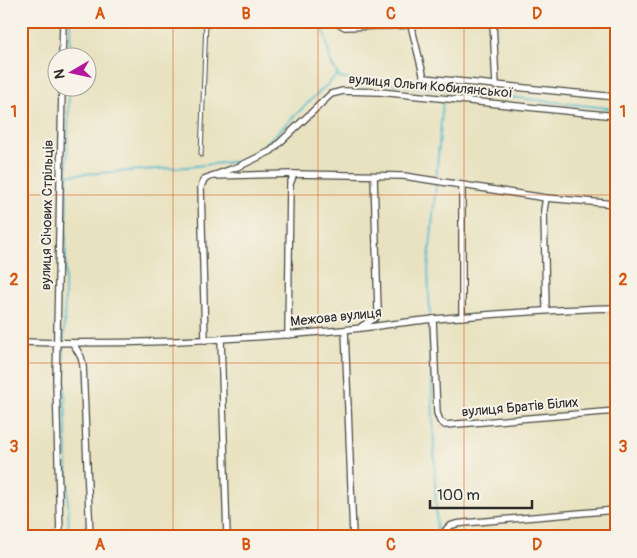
<svg xmlns="http://www.w3.org/2000/svg" width="637" height="558" font-family="Pangolin,sans-serif">
<style>
.lines{fill:none;stroke-linecap:round;stroke-linejoin:round}
.stream{stroke:#4fb8cc;stroke-width:2}
.lane-casing{stroke:#474641;stroke-width:5}
.street-casing{stroke:#474641;stroke-width:8}
.lane{stroke:#fff;stroke-width:3}
.street{stroke:#fff;stroke-width:5.5}
.grid{fill:none;stroke:#d5540f;stroke-width:1;stroke-opacity:0.55}
.labels{text-anchor:middle;dominant-baseline:central;stroke-width:4;stroke-linejoin:round;paint-order:stroke}
.street-label{font-size:14px;fill:#2b2b2b;stroke:#f7f3e8}
.neatline{fill:none;stroke:#d5540f;stroke-width:2}
.grid-label{font-size:16px;text-anchor:middle;font-weight:bold;fill:#d5540f}
</style>
<rect width="100%" height="100%" fill="#f7f3e8"/>
<filter id="ink" filterUnits="userSpaceOnUse"><feTurbulence type="fractalNoise" baseFrequency=".02" numOctaves="2"/><feDisplacementMap in="SourceGraphic" scale="10" xChannelSelector="R" yChannelSelector="G"/><feConvolveMatrix kernelMatrix="1 2 1 2 8 2 1 2 1" color-interpolation-filters="sRGB"/></filter>
<filter id="wash" filterUnits="userSpaceOnUse"><feTurbulence type="fractalNoise" baseFrequency=".0096" numOctaves="4" result="noise"/><feDisplacementMap in="SourceGraphic" scale="20" xChannelSelector="R" yChannelSelector="G"/><feGaussianBlur stdDeviation="1.12" result="paint"/><feColorMatrix in="noise" values="0 0 0 0 0 0 0 0 0 0 0 0 0 0 0 0 0 1.4 0 .05"/><feComposite in="paint" operator="in"/></filter>
<g filter="url(#wash)">
<rect width="100%" height="100%" fill="#e8e2c0"/>
<g class="lines">
<g class="stream">
<polyline points="322,21 331,63 340,78 616,109"/>
<polyline points="70,58 70,21"/>
<polyline points="68,175 187,167 240,161 257,152 337,75"/>
<polyline points="436,178 443,101"/>
<polyline points="430,315 428,270 436,183"/>
<polyline points="430,327 437,537"/>
<polyline points="64,340 69,88"/>
<polyline points="64,348 69,537"/>
</g>
</g>
</g>
<g filter="url(#ink)">
<g class="lines">
<defs>
<polyline id="lane" points="201,155 206,21"/>
<g id="street">
<polyline points="334,21 345,27 410,25"/>
<polyline points="410,21 424,78 616,97"/>
<polyline points="493,21 496,86"/>
<polyline points="564,21 616,24"/>
<polyline points="62,58 63,21"/>
<polyline points="212,176 294,174 404,176 546,198 616,204"/>
<polyline points="462,186 462,317"/>
<polyline points="546,309 544,210 546,198"/>
<polyline points="433,319 437,413 440,421 445,425 616,411"/>
<polyline points="362,326 375,318 378,311 374,176"/>
<polyline points="345,330 353,537"/>
<polyline points="288,335 290,184 294,174"/>
<polyline points="221,339 227,537"/>
<polyline points="205,340 201,187 204,179 240,166 271,151 331,94 343,91 380,92 616,116"/>
<path d="M 21,342 C 129,345 236,340 343,330 C 374,327 404,322 434,319 C 495,314 555,309 616,308"/>
<polyline points="74,345 81,357 83,365 90,537"/>
<polyline points="60,537 56,380 62,88"/>
<path d="M 443,537 C 446,525 453,524 464,523 L 616,510"/>
</g>
</defs>
<use href="#lane" class="lane-casing"/>
<use href="#street" class="street-casing"/>
<use href="#lane" class="lane"/>
<use href="#street" class="street"/>
</g>
</g>
<path class="grid" d="M 173,21 L 173,537M 318,21 L 318,537M 464,21 L 464,537M 21,195 L 616,195M 21,363 L 616,363"/>
<g class="labels">
<g class="street-label">
<text transform="translate(431 86) rotate(5)">вулиця Ольги Кобилянської</text>
<text transform="translate(47 215) rotate(-89)">вулиця Січових Стрільців</text>
<text transform="translate(336 317) rotate(-6)">Межова вулиця</text>
<text transform="translate(520 407) rotate(-5)">вулиця Братів Білих</text>
</g>
</g>
<rect width="637" height="558" fill="none" stroke="#f7f3e8" stroke-width="55"/>
<g transform="translate(72 72) rotate(261)"><circle r="24" fill="#f7f3e8" stroke="#a5a39c"/>
<path d="M0-4L9 19L0 12L-9 19Z" fill="#b5179e"/>
<text y="-8" font-size="14" font-weight="bold" text-anchor="middle" fill="#2b2b2b">N</text>
</g>
<path d="M430 500v8h102v-8" fill="none" stroke="#2b2b2b" stroke-width="2.5"/>
<text x="437" y="500" font-size="15" fill="#2b2b2b" stroke="#f7f3e8" stroke-width="4" paint-order="stroke">100 m</text>
<rect x="28" y="28" width="582" height="502" class="neatline"/>
<g class="grid-label">
<text x="100" y="19">A</text>
<text x="246" y="19">B</text>
<text x="391" y="19">C</text>
<text x="537" y="19">D</text>
<text x="14" y="117">1</text>
<text x="623" y="117">1</text>
<text x="14" y="285">2</text>
<text x="623" y="285">2</text>
<text x="14" y="452">3</text>
<text x="623" y="452">3</text>
<text x="100" y="550">A</text>
<text x="246" y="550">B</text>
<text x="391" y="550">C</text>
<text x="537" y="550">D</text>
</g>
</svg>
